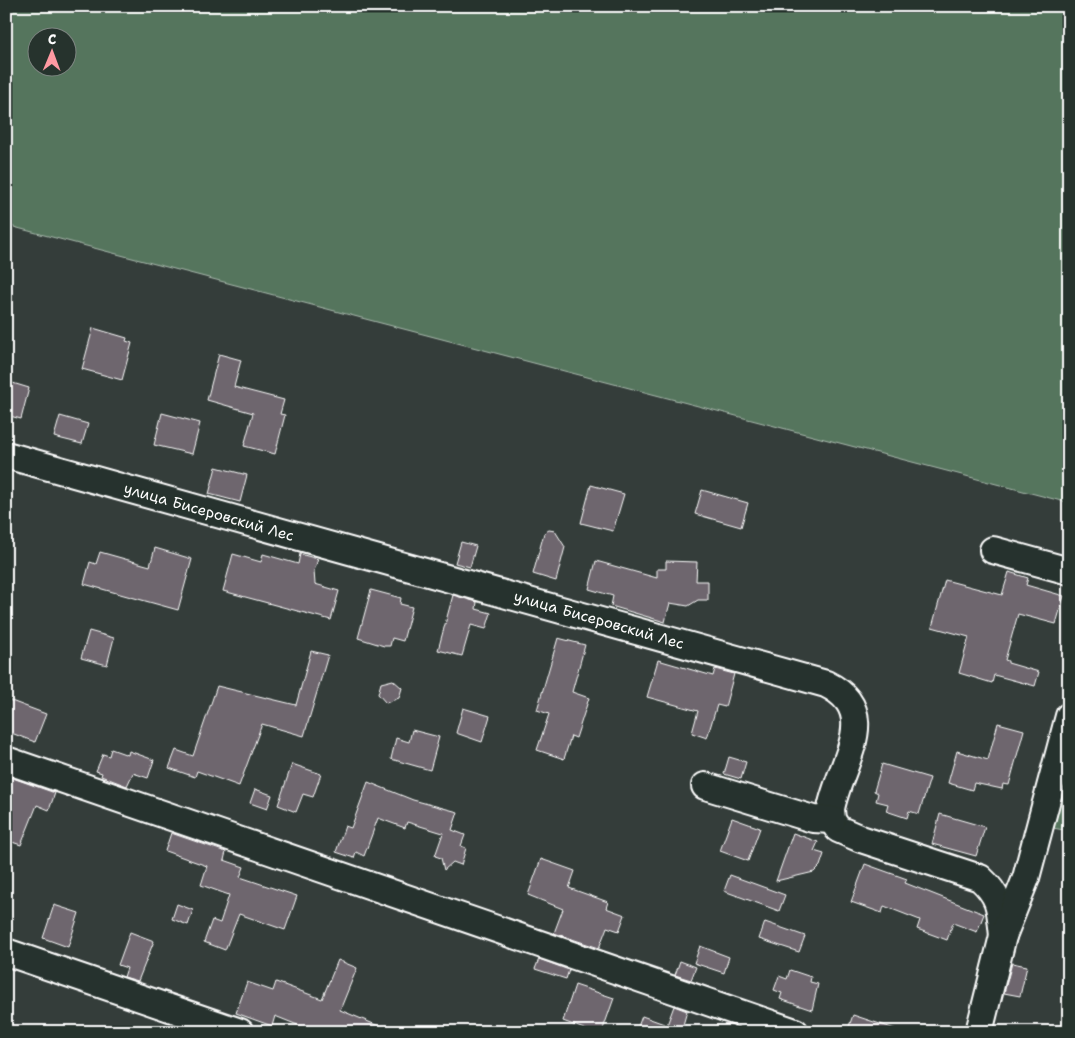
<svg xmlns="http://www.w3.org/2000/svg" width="1075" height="1038" font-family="'Shantell Sans',sans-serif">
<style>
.green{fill:#54745d;stroke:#aabaae;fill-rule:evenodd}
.building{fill:#6e666e;stroke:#fff}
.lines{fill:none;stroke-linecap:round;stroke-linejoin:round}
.minor-casing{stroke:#fff;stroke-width:30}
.minor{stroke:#26332d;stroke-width:26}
.labels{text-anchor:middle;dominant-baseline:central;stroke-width:4.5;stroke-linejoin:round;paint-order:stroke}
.street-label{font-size:15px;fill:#fff;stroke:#26332d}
</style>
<rect width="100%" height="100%" fill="#343d3a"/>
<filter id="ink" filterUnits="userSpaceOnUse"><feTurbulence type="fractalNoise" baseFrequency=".02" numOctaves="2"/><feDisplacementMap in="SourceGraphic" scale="10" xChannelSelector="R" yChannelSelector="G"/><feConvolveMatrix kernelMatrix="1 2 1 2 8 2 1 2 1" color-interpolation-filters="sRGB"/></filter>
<g filter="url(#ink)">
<g class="green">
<path d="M 6,6 L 1069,6 L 1069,503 L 6,225 ZM 38,38 L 68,38 L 68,68 L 38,68 Z"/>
<polygon points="1066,768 1069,769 1069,831 1053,828"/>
</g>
<g class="building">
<polygon points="93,328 127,338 126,341 132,343 122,380 82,369"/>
<polygon points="219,354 241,360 234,387 284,400 280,414 285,415 275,454 244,446 253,413 207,400"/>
<polygon points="6,381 29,388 21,419 6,415"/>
<polygon points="162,413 200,423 192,454 154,445"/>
<polygon points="60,416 88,424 82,444 54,437"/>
<polygon points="216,467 247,475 240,502 209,494"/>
<polygon points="591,485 624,494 613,531 581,523"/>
<polygon points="702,490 748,503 741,527 695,514"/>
<polygon points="549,530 555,531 565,547 556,581 533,574 544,533"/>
<polygon points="461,542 476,546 470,567 455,563"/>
<polygon points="155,548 192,559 178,610 84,584 90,562 96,564 100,552 150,566"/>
<polygon points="233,554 261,562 263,554 298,564 300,554 318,559 314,571 315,584 339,591 331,620 223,591"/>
<polygon points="596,561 657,578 657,569 666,569 666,561 697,562 696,581 708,581 708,600 698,600 688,606 670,603 665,622 611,606 613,596 589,589"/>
<polygon points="1009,572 1028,578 1026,585 1064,596 1056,624 1018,614 1005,660 1008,661 1008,663 1039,672 1035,686 994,675 992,683 959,673 969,637 932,627 945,580 1002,595"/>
<polygon points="371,590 401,598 400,604 412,607 403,641 392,638 390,646 384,646 358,638"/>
<polygon points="453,595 477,602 476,609 491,613 486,629 471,625 462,656 438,650"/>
<polygon points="89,631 114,638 107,665 81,658"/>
<polygon points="558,638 585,645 572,692 589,698 576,738 571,736 564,759 537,750 549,714 537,710"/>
<polygon points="311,651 328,655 304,736 262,724 239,786 197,771 195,777 169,768 176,750 193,756 217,686 296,705"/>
<polygon points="658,660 713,676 715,669 734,674 725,707 717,705 707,738 692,733 698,711 647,697"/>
<polygon points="393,680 402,688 399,698 386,703 378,694 381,683"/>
<polygon points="6,699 46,714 35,742 6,731"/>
<polygon points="463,708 490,716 482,742 456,733"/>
<polygon points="998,723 1024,730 1009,785 1003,784 1002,789 974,783 972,790 948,783 957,751 988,760"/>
<polygon points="412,730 439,737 430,770 391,759 396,738 409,742"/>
<polygon points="111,749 128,755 129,751 154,760 148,778 133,773 127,786 101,776 102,773 96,771 103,754 109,756"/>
<polygon points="729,757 746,762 741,779 724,774"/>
<polygon points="292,764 321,774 313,797 303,794 296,812 278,805"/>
<polygon points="882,764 930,778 919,814 909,811 907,818 886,811 888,804 876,801 878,793 874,791"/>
<polygon points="7,776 55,793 49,810 37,805 21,845 6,840"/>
<polygon points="368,782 413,800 458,812 452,830 465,835 461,846 466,848 461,865 453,862 444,870 441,858 435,856 443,833 407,822 405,828 378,818 364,856 356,852 354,858 336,852 345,826 351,828"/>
<polygon points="255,789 272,795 267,809 250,803"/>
<polygon points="940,814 985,827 976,856 932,844"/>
<polygon points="732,818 760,828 748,861 720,851"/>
<polygon points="171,833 226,852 224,860 244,867 240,877 297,896 285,930 239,914 225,950 204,942 212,920 220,923 229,895 201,885 207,866 165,851"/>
<polygon points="793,833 818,842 814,851 824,854 820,866 814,872 776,881"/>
<polygon points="541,859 575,871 569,888 608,902 606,908 625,915 619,931 607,927 599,948 554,933 563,909 528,895"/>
<polygon points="865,864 907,879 905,883 984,914 977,932 953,923 947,940 917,929 920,920 884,906 882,913 851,902"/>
<polygon points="730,875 785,895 779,911 724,891"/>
<polygon points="177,904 193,910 188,925 172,919"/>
<polygon points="54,905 79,913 68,947 43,938"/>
<polygon points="765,922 805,936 799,952 759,939"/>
<polygon points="130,932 154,941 138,981 124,977 127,968 118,965"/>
<polygon points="700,946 729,957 724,973 694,963"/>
<polygon points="539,959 569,970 566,979 535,969"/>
<polygon points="338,960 357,968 340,1010 393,1032 315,1032 275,1016 272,1026 236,1013 247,982 273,991 276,982 322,999"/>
<polygon points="680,961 696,967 691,980 675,975"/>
<polygon points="1012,963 1027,966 1020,996 1004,993"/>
<polygon points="790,970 811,977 810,982 818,984 812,1010 780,999 782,993 774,990 779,976 787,979"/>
<polygon points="575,985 614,998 602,1032 592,1032 563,1021"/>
<polygon points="674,1006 687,1011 681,1032 636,1032 642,1016 667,1025"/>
<polygon points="853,1015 895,1029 894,1032 847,1032"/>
</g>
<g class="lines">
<defs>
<g id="minor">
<path d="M 6,455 L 826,684 C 884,712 839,764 831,809 L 832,820 L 838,829 L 861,839 L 980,878 C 1001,897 1000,909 1003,936"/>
<polyline points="993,550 1069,571"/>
<polyline points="6,760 795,1032"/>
<polyline points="705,786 813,819 832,820"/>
<polyline points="6,952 240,1032"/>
<polyline points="979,1032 1003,936 1026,878 1069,716"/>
</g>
</defs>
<use href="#minor" class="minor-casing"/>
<use href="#minor" class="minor"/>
</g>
</g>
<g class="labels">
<g class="street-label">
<text transform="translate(209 512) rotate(16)">улица Бисеровский Лес</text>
<text transform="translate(599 620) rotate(16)">улица Бисеровский Лес</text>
</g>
</g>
<rect width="1075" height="1038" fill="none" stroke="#26332d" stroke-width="25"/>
<rect x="12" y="12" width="1050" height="1013" fill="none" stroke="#fff" stroke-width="2" filter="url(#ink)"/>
<g transform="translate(52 52) rotate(1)"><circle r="24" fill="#26332d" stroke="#7d8581"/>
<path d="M0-4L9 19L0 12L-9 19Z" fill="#ff9aa2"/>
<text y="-8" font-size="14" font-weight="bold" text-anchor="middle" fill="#ffffff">С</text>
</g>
</svg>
